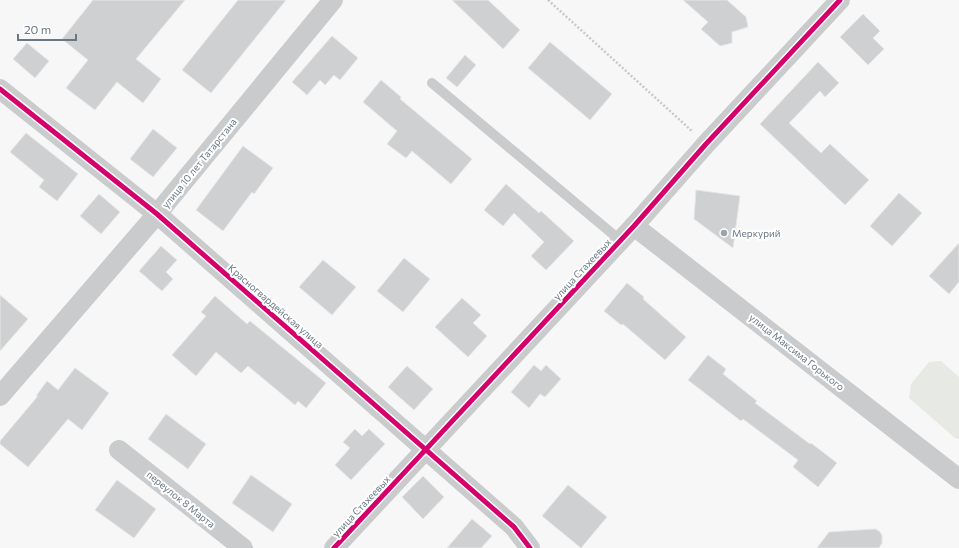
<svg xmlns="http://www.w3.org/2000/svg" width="959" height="548" font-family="Commissioner,sans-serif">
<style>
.green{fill:#e6e9e4}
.building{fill:#ced0d1;stroke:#e6e6e6}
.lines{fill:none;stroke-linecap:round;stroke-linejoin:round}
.path{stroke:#c7c9ca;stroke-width:2.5;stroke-dasharray:2 2;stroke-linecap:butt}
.lane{stroke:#cacbcc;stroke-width:10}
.street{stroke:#cacbcc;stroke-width:20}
.cycleway-casing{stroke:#fff;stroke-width:8}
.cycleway{stroke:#d6006c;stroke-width:5}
.poi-dot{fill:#9ba4ad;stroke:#fff;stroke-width:1.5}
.labels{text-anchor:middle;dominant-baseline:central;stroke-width:4;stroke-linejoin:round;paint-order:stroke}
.street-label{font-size:10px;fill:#697885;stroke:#fff}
.poi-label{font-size:10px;fill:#697885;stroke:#fff;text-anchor:start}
</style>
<rect width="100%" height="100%" fill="#f7f7f7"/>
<polygon class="green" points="941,361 959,377 959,439 955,438 909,398 911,384 929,362"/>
<g class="building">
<polygon points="93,0 185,0 136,59 161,79 143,103 117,82 95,110 66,88 88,60 62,39"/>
<polygon points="238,0 286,0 211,93 182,70"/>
<polygon points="452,0 488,0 520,30 503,49"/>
<polygon points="683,0 727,0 746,17 748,27 732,32 732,43 720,46 701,29 708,22"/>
<polygon points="863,14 880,31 873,38 884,49 868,65 840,37"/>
<polygon points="332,36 358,58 340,80 334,75 325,85 320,80 307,95 292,82"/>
<polygon points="550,42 612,94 590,120 528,68"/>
<polygon points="27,43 49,61 35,78 13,59"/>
<polygon points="465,55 476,65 457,87 446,78"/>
<polygon points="818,62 839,83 825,97 820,91 789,123 821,153 830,144 869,180 845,205 760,124"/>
<polygon points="381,80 401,97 400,99 472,159 451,184 412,151 406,158 387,144 397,131 363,102"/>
<polygon points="153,129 177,148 153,177 130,159"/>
<polygon points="26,133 78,174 57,201 39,187 44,180 10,152"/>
<polygon points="243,146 273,168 254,194 252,192 223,231 196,210"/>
<polygon points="506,184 539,213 541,211 574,241 546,270 531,256 544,242 514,213 503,226 484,210"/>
<polygon points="696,190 740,196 733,248 694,219"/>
<polygon points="899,193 922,213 892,246 870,226"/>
<polygon points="99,194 120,212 101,234 80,216"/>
<polygon points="959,243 959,282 949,294 929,276"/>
<polygon points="161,246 177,260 166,272 173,279 162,291 139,271"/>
<polygon points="404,258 430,279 403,312 377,291"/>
<polygon points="323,260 356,287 332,315 299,287"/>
<polygon points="627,283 644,297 643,299 686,337 665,360 623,324 621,325 604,311"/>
<polygon points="0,295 28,319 0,351"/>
<polygon points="215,296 247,324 250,321 326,383 306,408 298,401 295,405 248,366 241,373 216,352 196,376 172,355 206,316 201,312"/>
<polygon points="462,298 481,315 473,323 487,336 468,357 435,327"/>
<polygon points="708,355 726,369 723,374 757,401 755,403 810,444 811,443 837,463 818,487 793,467 798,460 743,419 741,421 688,380"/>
<polygon points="534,365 541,371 546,365 561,379 545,397 540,394 529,408 511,392"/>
<polygon points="407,366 433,389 414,410 388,387"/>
<polygon points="75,368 109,393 82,430 68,419 28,467 0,444 0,441 38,396 36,396 47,381 58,390"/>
<polygon points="166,414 206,444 188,469 148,439"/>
<polygon points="355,429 362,436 369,429 385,444 351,480 335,465 350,448 343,442"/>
<polygon points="251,475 292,504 273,532 232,503"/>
<polygon points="423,476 444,497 423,519 402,497"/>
<polygon points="117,480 156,509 134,538 95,510"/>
<polygon points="568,485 607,517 581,548 542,516"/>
<polygon points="472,519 492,536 481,548 447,548"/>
<polygon points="875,529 879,531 882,535 882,543 879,548 817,548 829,532"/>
</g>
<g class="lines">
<polyline class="path" points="548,0 693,132"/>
<polyline class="lane" points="432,83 621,241"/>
<g class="street">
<polyline points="0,89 157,214 514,527 530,548"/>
<polyline points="634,226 959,479"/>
<polyline points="0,396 157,214 333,0"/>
<polyline points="119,450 243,548"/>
<polyline points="334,548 634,226 706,144 840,0"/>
</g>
<defs>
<g id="cycleway">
<polyline points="0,89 157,214 514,527 530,548"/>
<polyline points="334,548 634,226 706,144 840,0"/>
</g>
</defs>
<use href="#cycleway" class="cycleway-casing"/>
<use href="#cycleway" class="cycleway"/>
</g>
<circle class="poi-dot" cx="724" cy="233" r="4"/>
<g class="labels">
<g class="street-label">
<text transform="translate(199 163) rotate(-51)">улица 10 лет Татарстана</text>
<text transform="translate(582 269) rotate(-47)">улица Стахеевых</text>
<text transform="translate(276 306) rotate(41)">Красногвардейская улица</text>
<text transform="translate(797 352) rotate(38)">улица Максима Горького</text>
<text transform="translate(181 499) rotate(39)">переулок 8 Марта</text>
<text transform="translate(361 506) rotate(-47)">улица Стахеевых</text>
</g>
<g class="poi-label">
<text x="732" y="233">Меркурий</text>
</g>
</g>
<path d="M18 34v6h58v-6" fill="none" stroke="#697885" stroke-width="2"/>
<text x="24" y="34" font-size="12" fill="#697885" stroke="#ffffff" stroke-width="3" paint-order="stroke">20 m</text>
</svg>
